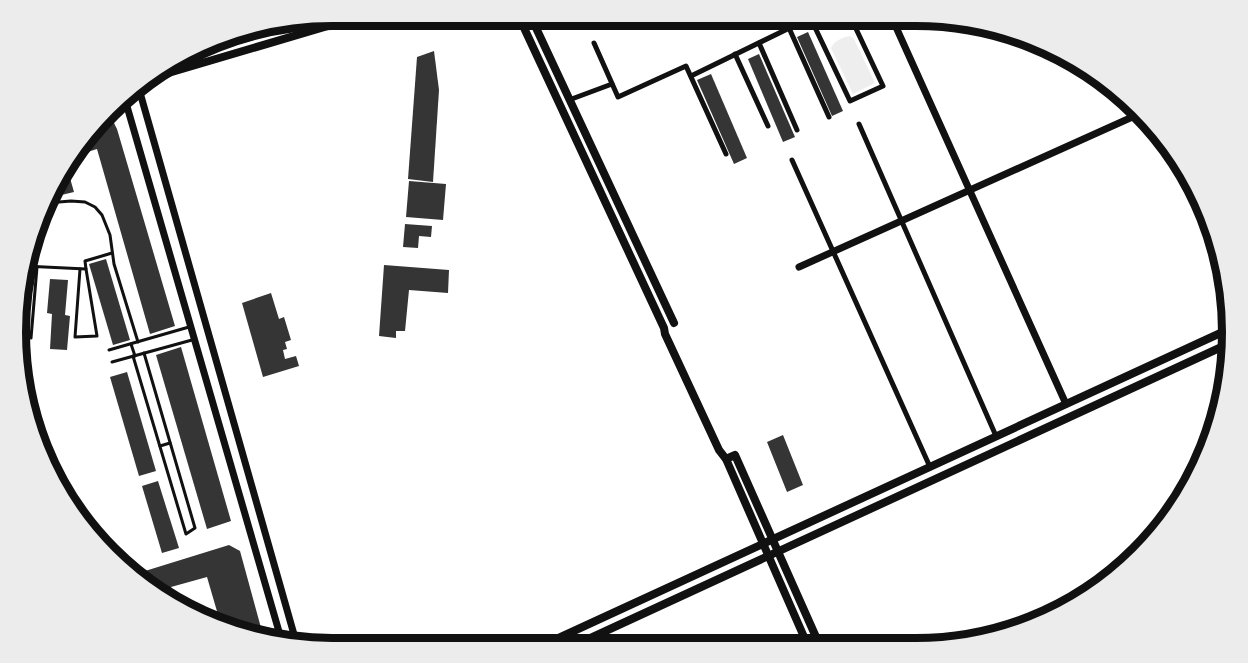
<svg xmlns="http://www.w3.org/2000/svg" width="1248" height="663" font-family="'Public Sans',sans-serif">
<style>
.green{fill:#eee}
.building{fill:#353535}
.lines{fill:none;stroke-linecap:round;stroke-linejoin:round}
.service{stroke:#111;stroke-width:3}
.minor{stroke:#111;stroke-width:5}
.tertiary{stroke:#111;stroke-width:7}
.secondary{stroke:#111;stroke-width:8}
.rim{fill:none;stroke:#111;stroke-width:8}
</style>
<rect width="100%" height="100%" fill="#fff"/>
<path class="green" d="M 850,36 L 854,39 L 875,83 L 853,94 L 831,48 C 834,41 843,37 850,36 Z"/>
<g class="building">
<polygon points="564,15 577,15 579,21 563,26 560,16"/>
<polygon points="808,32 843,111 832,116 797,37"/>
<polygon points="434,51 439,90 433,182 408,179 417,57"/>
<polygon points="759,54 795,137 783,142 748,59"/>
<polygon points="711,74 747,158 734,164 697,80"/>
<polygon points="103,119 114,123 117,129 175,326 150,334 97,149 81,154 82,160 66,164 74,192 57,196 54,186 68,156"/>
<polygon points="409,181 446,184 443,220 406,217"/>
<polygon points="405,224 432,226 431,237 419,236 418,248 403,247"/>
<polygon points="106,259 130,340 113,345 89,264"/>
<polygon points="384,265 449,270 448,293 409,290 405,331 396,331 396,338 379,336"/>
<polygon points="50,279 68,280 65,315 70,316 67,350 50,349 52,314 47,313"/>
<polygon points="271,293 279,319 284,317 291,340 285,342 287,349 283,350 285,359 296,356 299,366 263,377 242,303"/>
<polygon points="181,347 231,521 207,529 156,355"/>
<polygon points="127,372 156,471 139,476 110,377"/>
<polygon points="783,435 803,485 787,492 767,442"/>
<polygon points="158,481 179,548 162,553 142,486"/>
<polygon points="229,545 240,551 263,635 249,637 221,625 207,577 171,587 177,607 142,580 145,571"/>
</g>
<g class="lines">
<g class="service">
<polyline points="47,203 71,201 85,202 95,207 102,215 110,235 114,264 138,342"/>
<polyline points="24,266 86,269 85,261 112,253"/>
<polyline points="80,269 75,337 97,336 86,269"/>
<polyline points="31,338 37,267"/>
<polyline points="131,344 135,356"/>
<polyline points="109,350 189,327"/>
<polyline points="133,356 186,534 195,528 144,353"/>
<polyline points="112,362 192,340"/>
<polyline points="160,446 170,443"/>
</g>
<g class="minor">
<polyline points="778,15 784,30"/>
<polyline points="810,17 850,101 883,86 850,16"/>
<polyline points="789,28 829,117"/>
<polyline points="594,43 618,97 686,66 726,154"/>
<polyline points="759,43 797,130"/>
<polyline points="735,54 768,126"/>
<polyline points="691,76 814,16"/>
<polyline points="569,100 612,84"/>
<polyline points="859,124 996,436"/>
<polyline points="792,160 930,467"/>
</g>
<g class="tertiary">
<polyline points="891,16 1066,404"/>
<polyline points="137,82 297,645"/>
<polyline points="124,96 282,642"/>
<polyline points="799,267 1139,114"/>
</g>
<g class="secondary">
<polyline points="518,15 664,328 665,334 719,450 726,459 808,646"/>
<polyline points="530,15 674,323"/>
<polyline points="184,56 318,17"/>
<polyline points="138,82 365,15"/>
<polyline points="726,459 735,455 820,646"/>
<polyline points="539,647 1227,330"/>
<polyline points="571,647 1228,344"/>
</g>
</g>
<path d="M0 0H1248V663H0ZM332 26H916A306 306 0 0 1 1222 332V332A306 306 0 0 1 916 638H332A306 306 0 0 1 26 332V332A306 306 0 0 1 332 26Z" fill="#ececec" fill-rule="evenodd"/>
<path class="rim" d="M332 26H916A306 306 0 0 1 1222 332V332A306 306 0 0 1 916 638H332A306 306 0 0 1 26 332V332A306 306 0 0 1 332 26Z"/>
</svg>
